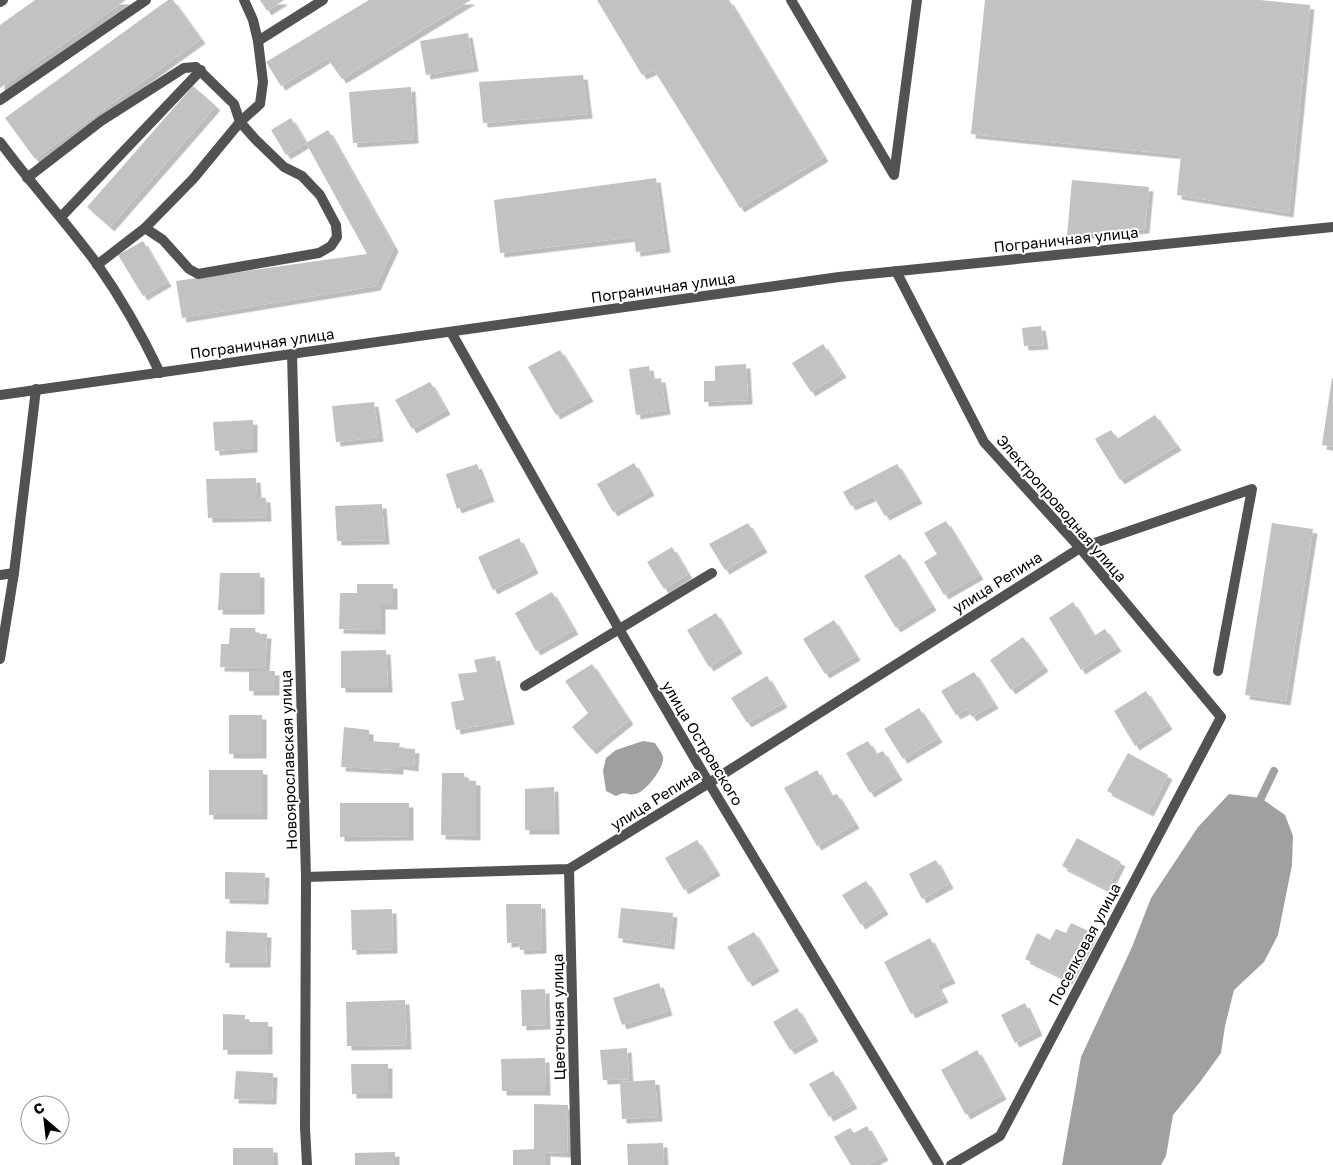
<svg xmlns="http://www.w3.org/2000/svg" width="1333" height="1165" font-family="'Golos Text',sans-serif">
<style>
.water{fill:#a0a0a0}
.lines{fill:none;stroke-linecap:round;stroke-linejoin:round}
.stream{stroke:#a0a0a0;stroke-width:8}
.building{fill:#c2c2c2;filter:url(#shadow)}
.service{stroke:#525252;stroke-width:10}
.minor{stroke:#525252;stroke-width:10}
.tertiary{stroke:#525252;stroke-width:10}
.labels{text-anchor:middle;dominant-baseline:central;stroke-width:4;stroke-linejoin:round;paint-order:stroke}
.street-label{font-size:15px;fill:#000;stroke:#fff}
</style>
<defs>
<filter id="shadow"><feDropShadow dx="4.5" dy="4.5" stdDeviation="0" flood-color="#0004"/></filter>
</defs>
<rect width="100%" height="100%" fill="#fff"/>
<g class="water">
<path d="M 643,741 L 655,743 C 657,747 662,752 663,757 C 665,767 645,793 635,794 C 626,796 627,790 616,796 L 606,791 L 603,771 L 606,758 L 616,750 Z"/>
<polygon points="1229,794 1261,798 1285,815 1293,836 1292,865 1278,935 1264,962 1234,990 1225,1026 1221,1053 1200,1082 1173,1115 1166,1156 1161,1165 1062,1165 1081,1057 1132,947 1151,898 1198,827"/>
</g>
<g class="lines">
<polyline class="stream" points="1261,798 1274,771"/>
</g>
<g class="building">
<polygon points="35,0 126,0 0,88 0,25"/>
<polygon points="168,0 173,0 201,39 35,159 5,118"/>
<polygon points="260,0 284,0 267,11"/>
<polygon points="369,0 471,0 342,79 327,58 281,86 266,62"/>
<polygon points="597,0 729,0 824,157 740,208 654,70 642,75"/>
<polygon points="985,0 1260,0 1310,5 1289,213 1177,195 1181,155 971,134"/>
<polygon points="468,33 474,67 426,75 420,41"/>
<polygon points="583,75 588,114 483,123 479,82"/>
<polygon points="193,86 216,106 110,227 87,207"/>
<polygon points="411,87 414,139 353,143 349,92"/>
<polygon points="291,118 306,143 286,155 271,130"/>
<polygon points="328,130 394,247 376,286 182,318 176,281 367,254 306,143"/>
<polygon points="656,178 666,248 636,252 634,237 500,253 494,200"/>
<polygon points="1072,180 1149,187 1145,229 1067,236"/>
<polygon points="143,241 167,282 143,296 118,255"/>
<polygon points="1041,326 1044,345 1024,346 1022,328"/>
<polygon points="823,344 842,373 811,392 792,363"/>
<polygon points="560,350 589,397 556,415 528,367"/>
<polygon points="746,364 748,400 704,402 704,381 715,381 715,366"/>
<polygon points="649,366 651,379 661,378 666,410 636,415 629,369"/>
<polygon points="1332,378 1333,378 1333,447 1322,445"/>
<polygon points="430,382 446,410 412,429 395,400"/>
<polygon points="374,402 379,437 336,442 332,406"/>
<polygon points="1155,415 1177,446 1120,480 1095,439 1111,430 1117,439"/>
<polygon points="253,420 253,448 215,451 213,422"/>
<polygon points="634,463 650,491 613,512 597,484"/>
<polygon points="477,464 490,497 457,509 446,474"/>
<polygon points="897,464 918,499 885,516 873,496 851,506 843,492"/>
<polygon points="256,478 257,497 266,498 267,517 208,518 206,479"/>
<polygon points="382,504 385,540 337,541 335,506"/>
<polygon points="946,521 979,575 944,595 924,562 937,554 924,533"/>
<polygon points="748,523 763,548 725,570 709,544"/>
<polygon points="1272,523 1313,529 1286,701 1245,695"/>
<polygon points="519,538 534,569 493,590 478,557"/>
<polygon points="672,547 688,574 664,589 647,562"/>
<polygon points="900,554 932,606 896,628 864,576"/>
<polygon points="220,573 260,573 260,610 218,610"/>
<polygon points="357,584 393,584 393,605 381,605 381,630 339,629 340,593 357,593"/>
<polygon points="552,592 574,630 536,651 515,613"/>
<polygon points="1073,602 1094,636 1105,629 1117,647 1081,670 1049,618"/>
<polygon points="716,613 738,649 709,667 687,630"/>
<polygon points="834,620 856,656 825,674 803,639"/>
<polygon points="230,628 255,628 256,634 267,634 265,668 220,667 221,644 229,644"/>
<polygon points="1023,637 1044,667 1011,690 990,660"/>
<polygon points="386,650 388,688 341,688 341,651"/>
<polygon points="495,656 510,720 456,730 451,702 464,700 458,674 477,672 474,660"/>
<polygon points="592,664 629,720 592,750 572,727 588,713 565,681"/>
<rect x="249" y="671" width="26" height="20"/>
<polygon points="974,672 994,704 972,717 967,709 956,715 941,691"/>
<polygon points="767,676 783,703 747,723 731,698"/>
<polygon points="1146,691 1168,725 1135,746 1114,711"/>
<polygon points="919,708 938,738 903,759 884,729"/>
<rect x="229" y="715" width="33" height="39"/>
<polygon points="344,727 369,730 369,741 400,743 399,748 415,749 414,767 399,765 399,770 341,767"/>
<polygon points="868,741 876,754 883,751 898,776 870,793 846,753"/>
<polygon points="1128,753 1168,775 1149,812 1107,791"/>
<rect x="209" y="770" width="54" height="45"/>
<polygon points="817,770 831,796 837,794 855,824 817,846 784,788"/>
<polygon points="442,773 464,773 465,780 476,781 476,836 441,835"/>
<polygon points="554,787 555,830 525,830 525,789"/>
<polygon points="340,803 409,803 409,836 340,837"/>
<polygon points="1077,838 1121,862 1107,889 1062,866"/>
<polygon points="697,840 716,871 684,890 665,858"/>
<polygon points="936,860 949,884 922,899 909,874"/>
<polygon points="225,872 265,873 264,900 225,899"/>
<polygon points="866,881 884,910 861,925 842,895"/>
<polygon points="506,904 541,904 542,949 520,950 519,942 507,943"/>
<polygon points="621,908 673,913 670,945 618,938"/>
<polygon points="392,909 393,949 352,950 351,910"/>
<polygon points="1071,923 1093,933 1068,980 1025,959 1037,933 1050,940 1056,929 1066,933"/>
<polygon points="226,931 267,933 266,963 225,963"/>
<polygon points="754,932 775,967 748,982 727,947"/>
<polygon points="930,938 951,979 937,985 944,998 911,1014 884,962"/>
<polygon points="659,983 668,1011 622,1025 613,998"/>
<polygon points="545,989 546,1025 522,1026 521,990"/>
<polygon points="405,1000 407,1045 347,1046 346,1002"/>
<polygon points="1025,1003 1038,1031 1015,1043 1001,1015"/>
<polygon points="797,1008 814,1037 790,1050 773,1022"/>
<polygon points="223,1014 245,1015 245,1022 268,1022 268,1050 223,1050"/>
<polygon points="627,1048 629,1079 603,1080 600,1050"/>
<polygon points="977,1050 1002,1095 966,1115 941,1070"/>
<polygon points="545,1058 546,1091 502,1091 501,1059"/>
<polygon points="351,1064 388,1064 388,1094 352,1094"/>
<polygon points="236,1071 273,1073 272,1100 234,1099"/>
<polygon points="833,1071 853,1104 829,1117 809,1084"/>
<polygon points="655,1080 658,1117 622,1119 620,1082"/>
<polygon points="534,1104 568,1105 567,1153 546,1152 546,1165 513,1165 513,1150 534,1149"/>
<polygon points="867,1126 884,1156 867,1165 851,1165 834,1137 850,1128 854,1133"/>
<polygon points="663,1143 664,1165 628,1165 627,1144"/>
<polygon points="233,1148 273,1148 274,1165 233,1165"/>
<polygon points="395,1152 395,1165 355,1165 355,1153"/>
</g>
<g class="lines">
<g class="service">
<polyline points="791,0 894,175 917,0"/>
<polyline points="0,2 3,0"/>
<polyline points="258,41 323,0"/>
<polyline points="0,100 146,0"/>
<path d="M 0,142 C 31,184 66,222 97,264 C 121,298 142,335 160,373"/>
<polyline points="27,178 101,121 184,68 196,67 234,104 240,122 255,139 284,167 302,176 320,195 336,225 337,237 331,246 319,253 198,274 189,269 163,240 145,228"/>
<polyline points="61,217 201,70"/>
<polyline points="97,265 145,228 193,179 240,122 260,104 263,82 258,41 253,20 244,0"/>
<polyline points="1080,548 1252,489 1218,671"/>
<polyline points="525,686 712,573"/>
</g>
<g class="minor">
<polyline points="896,271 984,442 1080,548 1221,717 1000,1136 951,1165"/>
<polyline points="451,332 619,629 709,783 939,1165"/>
<polyline points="292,354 306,877 305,1128 307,1165"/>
<polyline points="0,575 14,573"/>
<polyline points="0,659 14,573 36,389"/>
<polyline points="569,869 576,1165"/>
<polyline points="306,877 569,869 709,783 1080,548"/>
</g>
<polyline class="tertiary" points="0,395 839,277 1333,227"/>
</g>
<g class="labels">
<g class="street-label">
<text transform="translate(1066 239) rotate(-6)">Пограничная улица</text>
<text transform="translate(663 287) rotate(-8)">Пограничная улица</text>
<text transform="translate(262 343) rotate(-8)">Пограничная улица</text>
<text transform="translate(1062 508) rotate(49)">Электропроводная улица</text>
<text transform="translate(997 582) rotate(-32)">улица Репина</text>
<text transform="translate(703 743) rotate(59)">улица Островского</text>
<text transform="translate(288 760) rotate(-92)">Новоярославская улица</text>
<text transform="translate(655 799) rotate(-32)">улица Репина</text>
<text transform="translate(1084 944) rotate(-62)">Поселковая улица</text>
<text transform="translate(558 1017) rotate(-91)">Цветочная улица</text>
</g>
</g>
<g transform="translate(45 1120) rotate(332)"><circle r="24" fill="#ffffff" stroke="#999999"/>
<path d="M0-4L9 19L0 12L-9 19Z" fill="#000000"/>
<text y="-8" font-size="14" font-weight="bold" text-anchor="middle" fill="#000000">С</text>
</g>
</svg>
